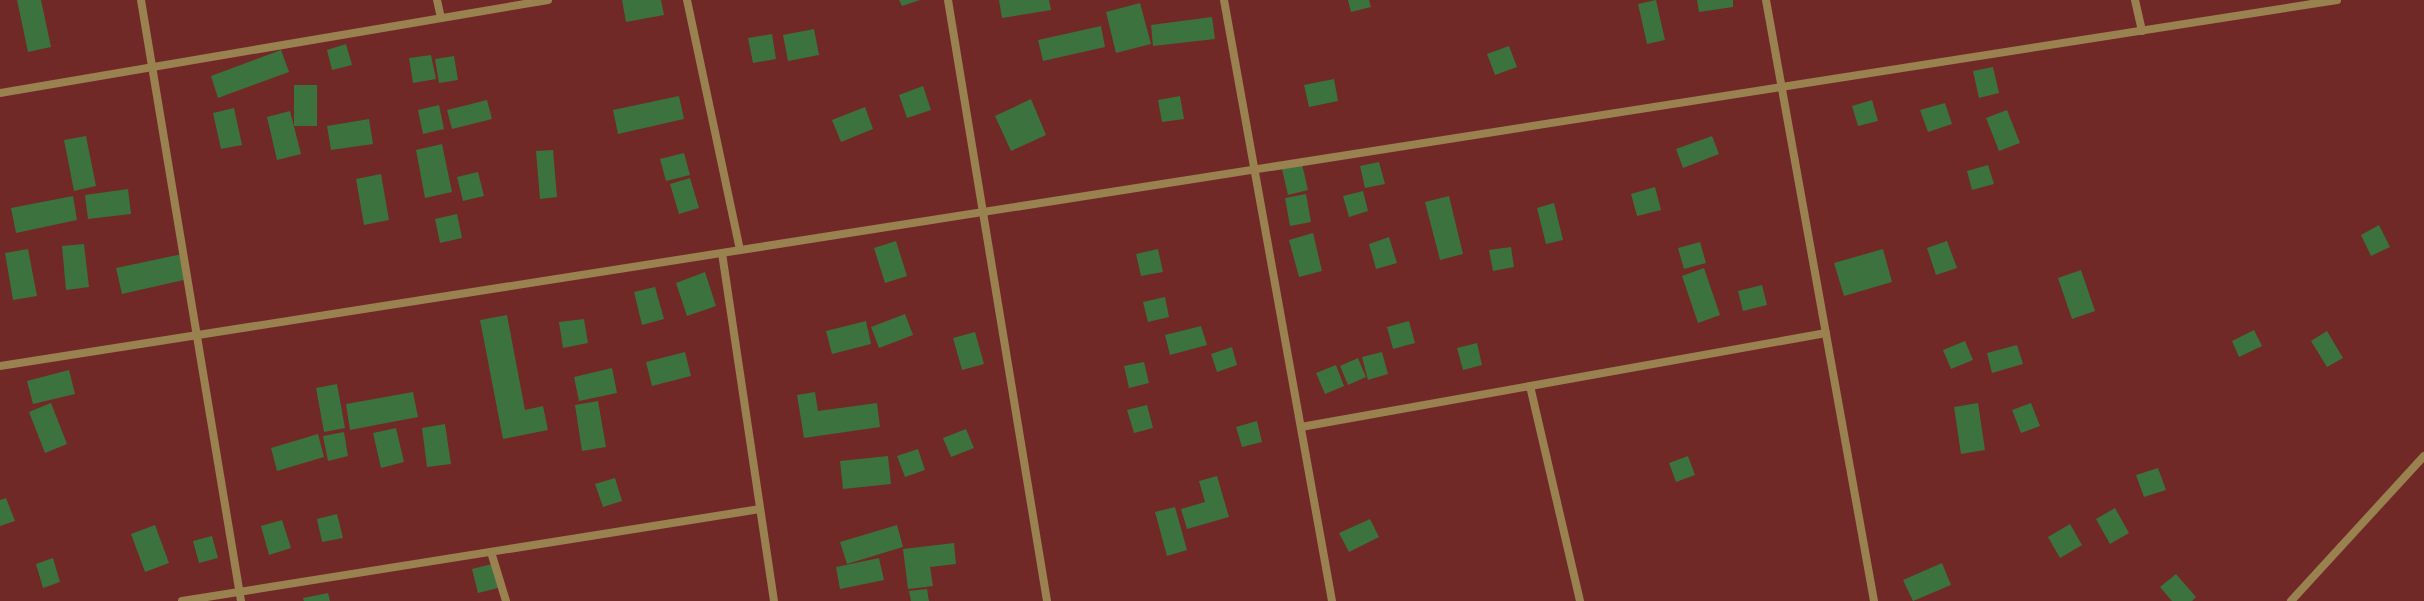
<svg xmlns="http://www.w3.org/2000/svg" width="2424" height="601" font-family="'Fira Sans',sans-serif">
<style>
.building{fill:#3b723d}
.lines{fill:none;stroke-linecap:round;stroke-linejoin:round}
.minor{stroke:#998150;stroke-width:8}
</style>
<rect width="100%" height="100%" fill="#702927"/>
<g class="building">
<polygon points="17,0 41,0 51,47 28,52"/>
<polygon points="622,0 661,0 664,15 626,22"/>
<polygon points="899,0 920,0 902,6"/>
<polygon points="999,0 1049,0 1051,10 1002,18"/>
<polygon points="1348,0 1369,0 1371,7 1351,12"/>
<polygon points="1656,0 1665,40 1647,44 1638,4"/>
<polygon points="1697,0 1733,0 1733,7 1699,12"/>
<polygon points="1140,3 1151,44 1116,53 1106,12"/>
<polygon points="1212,17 1215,39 1153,46 1151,25"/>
<polygon points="1101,26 1105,47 1043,61 1038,40"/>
<polygon points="814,29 819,55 788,61 783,35"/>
<polygon points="772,34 776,59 753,63 748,38"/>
<polygon points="346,44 352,65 332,70 327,50"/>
<polygon points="1509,46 1517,67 1495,75 1487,54"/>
<polygon points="281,50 289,72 218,98 211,76"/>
<polygon points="431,55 436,79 413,83 409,58"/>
<polygon points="454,56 458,80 439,83 435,59"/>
<polygon points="1993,67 1999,93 1979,98 1973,71"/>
<polygon points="1334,79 1338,101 1309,107 1304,85"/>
<rect x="294" y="85" width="23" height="41"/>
<polygon points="923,86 931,110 907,118 899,95"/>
<polygon points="679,96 684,119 618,134 613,110"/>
<polygon points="1180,96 1184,119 1162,122 1158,100"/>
<polygon points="1031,99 1046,135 1011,151 995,116"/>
<polygon points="487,100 492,119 452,129 447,110"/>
<polygon points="1872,100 1878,121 1858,126 1852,106"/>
<polygon points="1945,103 1952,124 1928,132 1920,110"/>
<polygon points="439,105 444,129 423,134 418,110"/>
<polygon points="865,107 873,129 841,142 832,120"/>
<polygon points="234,108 242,145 221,149 213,113"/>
<polygon points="2007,110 2020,143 1999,151 1986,118"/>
<polygon points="290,111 301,154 277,160 267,117"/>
<polygon points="369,119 373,144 331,150 327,126"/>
<polygon points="86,136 96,186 74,191 64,140"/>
<polygon points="1712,136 1719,154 1683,168 1676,149"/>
<polygon points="442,144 452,192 425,198 416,150"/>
<polygon points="553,150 557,197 540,199 536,151"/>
<polygon points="684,153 690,175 666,181 660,159"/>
<polygon points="1379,162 1385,184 1365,188 1360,166"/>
<polygon points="1302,164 1308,190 1288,195 1282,169"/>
<polygon points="1988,165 1994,184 1972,190 1967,171"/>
<polygon points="478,172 484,196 463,201 457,177"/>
<polygon points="381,174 389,220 364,225 356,179"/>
<polygon points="690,178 699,208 679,214 670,184"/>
<polygon points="1655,187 1661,210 1637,216 1631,194"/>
<polygon points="128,189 131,214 88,219 85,195"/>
<polygon points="1363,191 1368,211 1349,217 1343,196"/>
<polygon points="1306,194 1311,222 1290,226 1285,198"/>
<polygon points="73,196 77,220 16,233 11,208"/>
<polygon points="1449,196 1463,254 1440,260 1425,202"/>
<polygon points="1554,203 1563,240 1546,244 1537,208"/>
<polygon points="457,214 462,238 440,243 435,219"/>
<polygon points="2379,225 2390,247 2371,256 2361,235"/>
<polygon points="1313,233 1322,271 1299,277 1289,240"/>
<polygon points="1389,237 1397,263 1376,269 1369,244"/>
<polygon points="896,241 907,276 885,283 874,248"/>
<polygon points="1947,241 1957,268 1936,275 1927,248"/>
<polygon points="1700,242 1706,263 1684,269 1678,248"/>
<polygon points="84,244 89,287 66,290 62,246"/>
<polygon points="1511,247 1514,267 1493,271 1489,250"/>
<polygon points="28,249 37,296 13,300 5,253"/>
<polygon points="1158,249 1163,272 1141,276 1136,254"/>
<polygon points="1883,249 1892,282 1844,296 1834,263"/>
<polygon points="182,254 188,279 122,294 116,268"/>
<polygon points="1704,268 1720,315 1698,323 1682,276"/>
<polygon points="2081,270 2095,311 2072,319 2058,278"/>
<polygon points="705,272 716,306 687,316 676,283"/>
<polygon points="1762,285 1767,305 1743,311 1738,291"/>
<polygon points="655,287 664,319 642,325 634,292"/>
<polygon points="1165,297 1169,317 1148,322 1143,302"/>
<polygon points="905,314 913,335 879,348 871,327"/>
<polygon points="507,315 525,410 543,406 548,430 503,439 480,320"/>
<polygon points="584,319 588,343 563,348 559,322"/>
<polygon points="866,321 871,344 832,354 826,331"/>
<polygon points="1409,321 1415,343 1393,349 1387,327"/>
<polygon points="1201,326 1207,345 1170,355 1165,335"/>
<polygon points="2254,330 2262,346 2239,357 2232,341"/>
<polygon points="2327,331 2343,358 2327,367 2311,341"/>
<polygon points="975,332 984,364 962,370 953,338"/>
<polygon points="1965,341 1973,360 1951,369 1943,350"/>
<polygon points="1477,343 1482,365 1463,370 1457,348"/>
<polygon points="2017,345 2023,364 1992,373 1987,353"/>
<polygon points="1232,347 1237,365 1217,372 1211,354"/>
<polygon points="685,352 691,376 652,386 646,362"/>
<polygon points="1382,352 1388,374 1368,380 1362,357"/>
<polygon points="1358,358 1366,377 1348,385 1340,366"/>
<polygon points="1144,362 1149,383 1129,388 1124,366"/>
<polygon points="1336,365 1344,386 1325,394 1316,373"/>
<polygon points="612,368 617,393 579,401 574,377"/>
<polygon points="69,370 75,394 33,404 27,381"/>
<polygon points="337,384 345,428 324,432 316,388"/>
<polygon points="413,392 418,417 350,430 346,404"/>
<polygon points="815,392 818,411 877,403 880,427 804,438 797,395"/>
<polygon points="598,401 606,447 582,451 575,405"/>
<polygon points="51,403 67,444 45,453 29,412"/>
<polygon points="1978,403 1985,450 1961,454 1954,407"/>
<polygon points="2031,403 2040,426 2021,433 2012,410"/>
<polygon points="1147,405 1153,428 1134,433 1127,410"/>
<polygon points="1257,421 1262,442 1242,447 1236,427"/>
<polygon points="445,424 451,464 427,467 422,428"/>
<polygon points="396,428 404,462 381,468 373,433"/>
<polygon points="966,429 974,448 951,457 943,438"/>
<polygon points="344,432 348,456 328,461 323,436"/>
<polygon points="318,434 324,457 277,471 271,448"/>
<polygon points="918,449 925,470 905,477 897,456"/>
<polygon points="888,456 891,484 843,489 840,461"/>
<polygon points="1688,456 1695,475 1676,482 1669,463"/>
<polygon points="2158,468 2166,490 2144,497 2136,475"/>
<polygon points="1217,476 1229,517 1187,529 1181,509 1205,502 1199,481"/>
<polygon points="615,478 622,501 603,507 595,484"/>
<polygon points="6,498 15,521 0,526 0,500"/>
<polygon points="1175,507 1187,550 1167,556 1155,512"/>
<polygon points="2115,508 2129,533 2110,544 2096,519"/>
<polygon points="337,514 343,538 322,542 317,519"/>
<polygon points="1370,519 1379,537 1349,552 1339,533"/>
<polygon points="282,520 291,548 269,555 261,526"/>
<polygon points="2070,524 2082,545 2060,558 2048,537"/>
<polygon points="155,525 169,563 145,572 131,534"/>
<polygon points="897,525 903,547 847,564 840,542"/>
<polygon points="212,536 218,558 199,563 193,541"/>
<polygon points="954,543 956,564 930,567 933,586 908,589 903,549"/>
<polygon points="53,558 60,582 43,588 36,564"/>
<polygon points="879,558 884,580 840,589 836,567"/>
<polygon points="1942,563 1951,585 1913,601 1903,580"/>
<polygon points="492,564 498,588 478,593 472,569"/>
<polygon points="2176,574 2196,597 2192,601 2172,601 2160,587"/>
<polygon points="927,589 929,601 911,601 909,591"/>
<polygon points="328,593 330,601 304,601 303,598"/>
</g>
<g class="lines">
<g class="minor">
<polyline points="141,0 241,601"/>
<polyline points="437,0 441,18"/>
<polyline points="687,0 740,250"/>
<polyline points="948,0 1047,601"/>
<polyline points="1224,0 1332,601"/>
<polyline points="1766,0 1874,601"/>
<polyline points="2135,0 2142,31"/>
<polyline points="0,93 548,0"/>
<polyline points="722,253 774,601"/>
<polyline points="0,366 2337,0"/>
<polyline points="1530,386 1580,601"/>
<polyline points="1301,427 1826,333"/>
<polyline points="491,552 506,601"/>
<polyline points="182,601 760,509"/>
<polyline points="2291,601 2424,456"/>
</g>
</g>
</svg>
